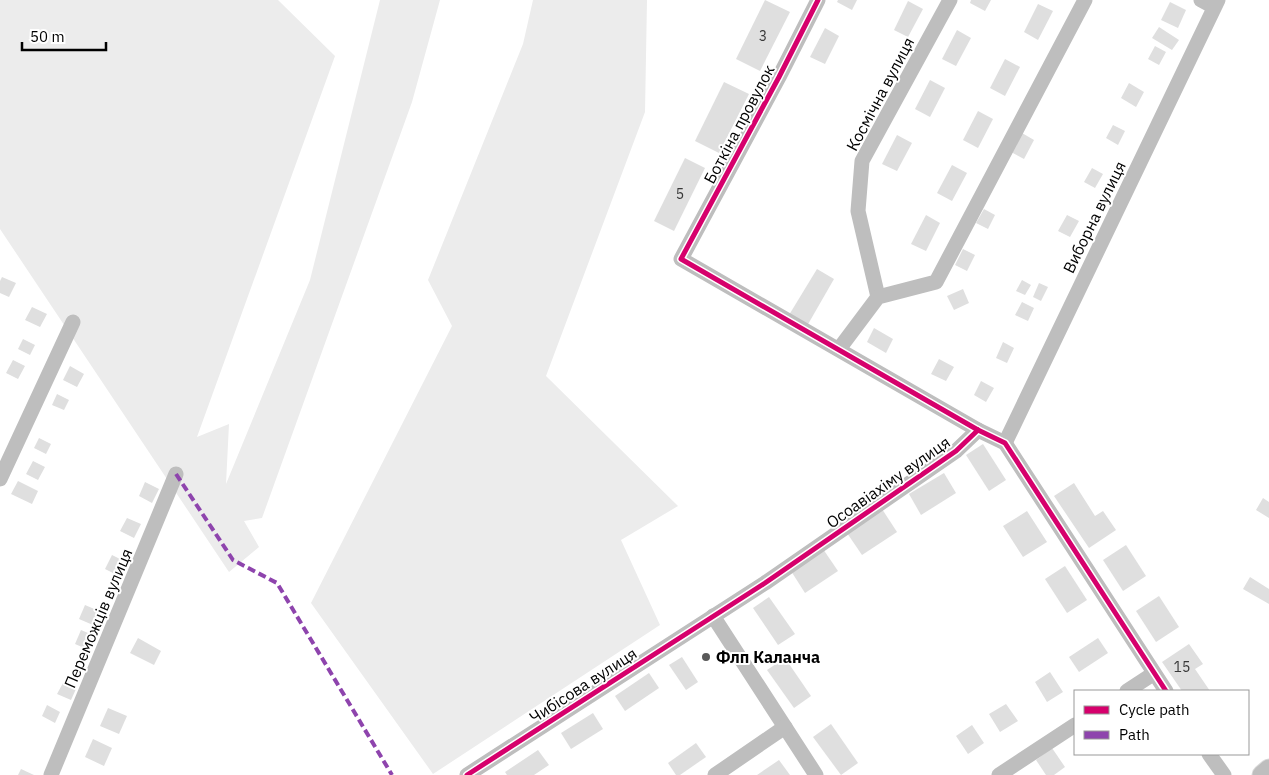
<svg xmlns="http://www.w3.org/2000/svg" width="1269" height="775" font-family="'IBM Plex Sans',sans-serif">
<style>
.green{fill:#ececec}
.building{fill:#dfdfdf}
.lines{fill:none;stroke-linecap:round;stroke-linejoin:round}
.major-casing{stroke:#dbdbdb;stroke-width:21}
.minor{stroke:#bebebe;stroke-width:15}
.major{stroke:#bebebe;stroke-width:19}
.quiet{stroke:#8e44ad;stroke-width:4;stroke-dasharray:8 4;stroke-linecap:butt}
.cycleway-casing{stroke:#fff;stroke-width:8}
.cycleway{stroke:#d6006c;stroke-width:5}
.poi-dot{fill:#595959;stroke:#fff;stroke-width:2}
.labels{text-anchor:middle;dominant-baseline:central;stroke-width:4;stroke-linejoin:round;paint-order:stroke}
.number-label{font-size:14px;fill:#383838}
.street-label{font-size:16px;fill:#000;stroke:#fff}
.poi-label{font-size:16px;font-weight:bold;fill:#000;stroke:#fff;text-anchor:start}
</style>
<rect width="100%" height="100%" fill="#fff"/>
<g class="green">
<polygon points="0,0 278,0 335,56 197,437 229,424 226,484 310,280 380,0 440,0 412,102 262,518 244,521 259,547 229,572 0,229"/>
<polygon points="533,0 647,0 645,112 546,376 678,506 621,540 660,625 433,774 311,603 452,326 428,280 523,44"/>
</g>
<g class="building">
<polygon points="765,0 790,12 760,71 736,59"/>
<polygon points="838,0 857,0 852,10 837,2"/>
<polygon points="971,0 991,0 985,11 970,3"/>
<polygon points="908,1 923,9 908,37 894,30"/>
<polygon points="1170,2 1186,10 1178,28 1161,20"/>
<polygon points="1038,4 1053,11 1038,40 1024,32"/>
<polygon points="1159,27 1179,40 1172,50 1152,38"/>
<polygon points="825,28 839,36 825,64 810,57"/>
<polygon points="957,30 971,38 956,66 942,59"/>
<polygon points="1155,46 1166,52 1159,65 1148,59"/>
<polygon points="1005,59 1020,67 1005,96 990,88"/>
<polygon points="930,80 945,88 930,117 915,109"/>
<polygon points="724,82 749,94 719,153 695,141"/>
<polygon points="1129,83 1144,92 1136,107 1121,98"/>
<polygon points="978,111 993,119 978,148 963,140"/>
<polygon points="1113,125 1125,131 1118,145 1106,138"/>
<polygon points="1022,133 1034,140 1024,159 1011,152"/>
<polygon points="897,135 912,143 897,171 882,164"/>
<polygon points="685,158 705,168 674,231 654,221"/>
<polygon points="952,165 967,173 952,201 937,193"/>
<polygon points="1092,168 1103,174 1095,188 1084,182"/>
<polygon points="984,209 995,215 988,229 976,223"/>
<polygon points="926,215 940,223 926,251 911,244"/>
<polygon points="1067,215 1079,221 1070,237 1058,231"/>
<polygon points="963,249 975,255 967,271 955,265"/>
<polygon points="817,269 834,279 807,326 789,315"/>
<polygon points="2,277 16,283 9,297 0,293 0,281"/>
<polygon points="1022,280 1031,285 1025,295 1016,291"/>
<polygon points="1039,283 1048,287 1041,301 1033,297"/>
<polygon points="963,289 969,303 954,310 947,296"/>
<polygon points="1022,302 1034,308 1028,321 1015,315"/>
<polygon points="32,307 47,314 40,327 25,320"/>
<polygon points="874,328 893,339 886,353 867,342"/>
<polygon points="23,339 35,345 30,355 18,349"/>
<polygon points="1003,342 1014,348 1007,363 996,358"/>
<polygon points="939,359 954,367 946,381 931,374"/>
<polygon points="13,360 25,366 18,379 6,373"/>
<polygon points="70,366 84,374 77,387 63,380"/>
<polygon points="981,381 994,388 986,402 974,395"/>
<polygon points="57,394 69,400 64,410 52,405"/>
<polygon points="39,438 51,444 46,454 34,448"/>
<polygon points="983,444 1006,480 989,491 966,455"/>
<polygon points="33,461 45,467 38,480 26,474"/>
<polygon points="944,473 956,493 921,515 909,494"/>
<polygon points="18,481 38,491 32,504 11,494"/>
<polygon points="145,482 159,489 152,503 139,496"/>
<polygon points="1074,483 1095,516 1103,511 1116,530 1089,548 1054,496"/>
<polygon points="1263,498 1269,502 1269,518 1256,510"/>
<polygon points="882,509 897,532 862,555 847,533"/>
<polygon points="1027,511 1047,542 1023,557 1003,526"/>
<polygon points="127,518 141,524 134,538 120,531"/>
<polygon points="1126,545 1146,576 1123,591 1103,560"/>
<polygon points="823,549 838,571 805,593 791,571"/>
<polygon points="112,555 126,562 119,576 105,569"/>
<polygon points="1065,566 1087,600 1067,613 1045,579"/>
<polygon points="1250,577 1269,589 1269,604 1243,589"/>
<polygon points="1159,596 1179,627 1156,642 1136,611"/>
<polygon points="769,597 795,634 778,645 753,608"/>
<polygon points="85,605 99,611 93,625 79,619"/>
<polygon points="81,630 95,636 89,650 75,644"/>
<polygon points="138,638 161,651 154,665 130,653"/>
<polygon points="1098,638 1108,653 1079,672 1069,657"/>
<polygon points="1189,644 1203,664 1195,669 1210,691 1182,691 1162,662"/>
<polygon points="682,657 698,682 686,690 669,665"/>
<polygon points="785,658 811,696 794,708 767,670"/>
<polygon points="1050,672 1063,692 1047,702 1035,682"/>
<polygon points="649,673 659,688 625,711 615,696"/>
<polygon points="63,683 76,689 71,700 57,694"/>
<polygon points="1006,704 1018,721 1000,732 989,714"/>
<polygon points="47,705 60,712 55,723 42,716"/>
<polygon points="108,708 127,716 119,734 100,726"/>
<polygon points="593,713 603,729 571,749 561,733"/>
<polygon points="831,724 858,763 841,775 813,737"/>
<polygon points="972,725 984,743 968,754 956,736"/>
<polygon points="93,739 112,748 104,766 85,757"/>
<polygon points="696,743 706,757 680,775 676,775 668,763"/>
<polygon points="1052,748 1065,767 1054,775 1046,775 1036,760"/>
<polygon points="538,750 549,765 534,775 507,775 505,772"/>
<polygon points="779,760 790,775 757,775"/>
<polygon points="21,769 34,775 18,775"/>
</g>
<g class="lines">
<defs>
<polyline id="major" points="1262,775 1269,769"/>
</defs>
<use href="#major" class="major-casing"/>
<g class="minor">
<polyline points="818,0 779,77 681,259 978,430 1005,443 1166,691"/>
<polyline points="1201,0 1214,7"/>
<polyline points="878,297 858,211 862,161 950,0"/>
<polyline points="839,349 878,297 936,282 1085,0"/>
<polyline points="1005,443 1218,0"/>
<polyline points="0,479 73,322"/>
<polyline points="713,616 816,775"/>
<polyline points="1127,691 1153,674"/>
<polyline points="1209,754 1224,775"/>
<polyline points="51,775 176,474"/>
<polyline points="467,775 765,583 956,451 978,430"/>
<polyline points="715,775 785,727"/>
<polyline points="999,775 1075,725"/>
</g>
<use href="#major" class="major"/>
<polyline class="quiet" points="176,474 233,560 277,583 392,775"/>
<defs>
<g id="cycleway">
<polyline points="818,0 779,77 681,259 978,430 1005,443 1166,691"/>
<polyline points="467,775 765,583 956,451 978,430"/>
</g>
</defs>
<use href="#cycleway" class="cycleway-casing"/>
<use href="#cycleway" class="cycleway"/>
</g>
<circle class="poi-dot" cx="706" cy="657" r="5"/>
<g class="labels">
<g class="number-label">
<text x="763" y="36">3</text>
<text x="680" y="194">5</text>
<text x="1182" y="667">15</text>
</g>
<g class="street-label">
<text transform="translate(880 94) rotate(-62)">Космічна вулиця</text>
<text transform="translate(739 124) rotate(-62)">Боткіна провулок</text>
<text transform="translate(1094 217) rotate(-64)">Виборна вулиця</text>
<text transform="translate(888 482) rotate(-35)">Осоавіахіму вулиця</text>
<text transform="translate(98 618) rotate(-67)">Переможців вулиця</text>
<text transform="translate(583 685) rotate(-33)">Чибісова вулиця</text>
</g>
<g class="poi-label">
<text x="716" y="657">Флп Каланча</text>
</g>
</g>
<rect x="1074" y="690" width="175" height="65" fill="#ffffff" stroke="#999999"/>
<rect x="1084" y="706" width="25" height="8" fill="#d6006c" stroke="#999999"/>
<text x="1119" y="715" font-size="15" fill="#000000">Cycle path</text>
<rect x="1084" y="731" width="25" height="8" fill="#8e44ad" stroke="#999999"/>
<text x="1119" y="740" font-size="15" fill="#000000">Path</text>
<path d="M22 42v8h84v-8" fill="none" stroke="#000000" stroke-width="2.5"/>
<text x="30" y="42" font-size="15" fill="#000000" stroke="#ffffff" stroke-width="4" paint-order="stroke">50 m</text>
</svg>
